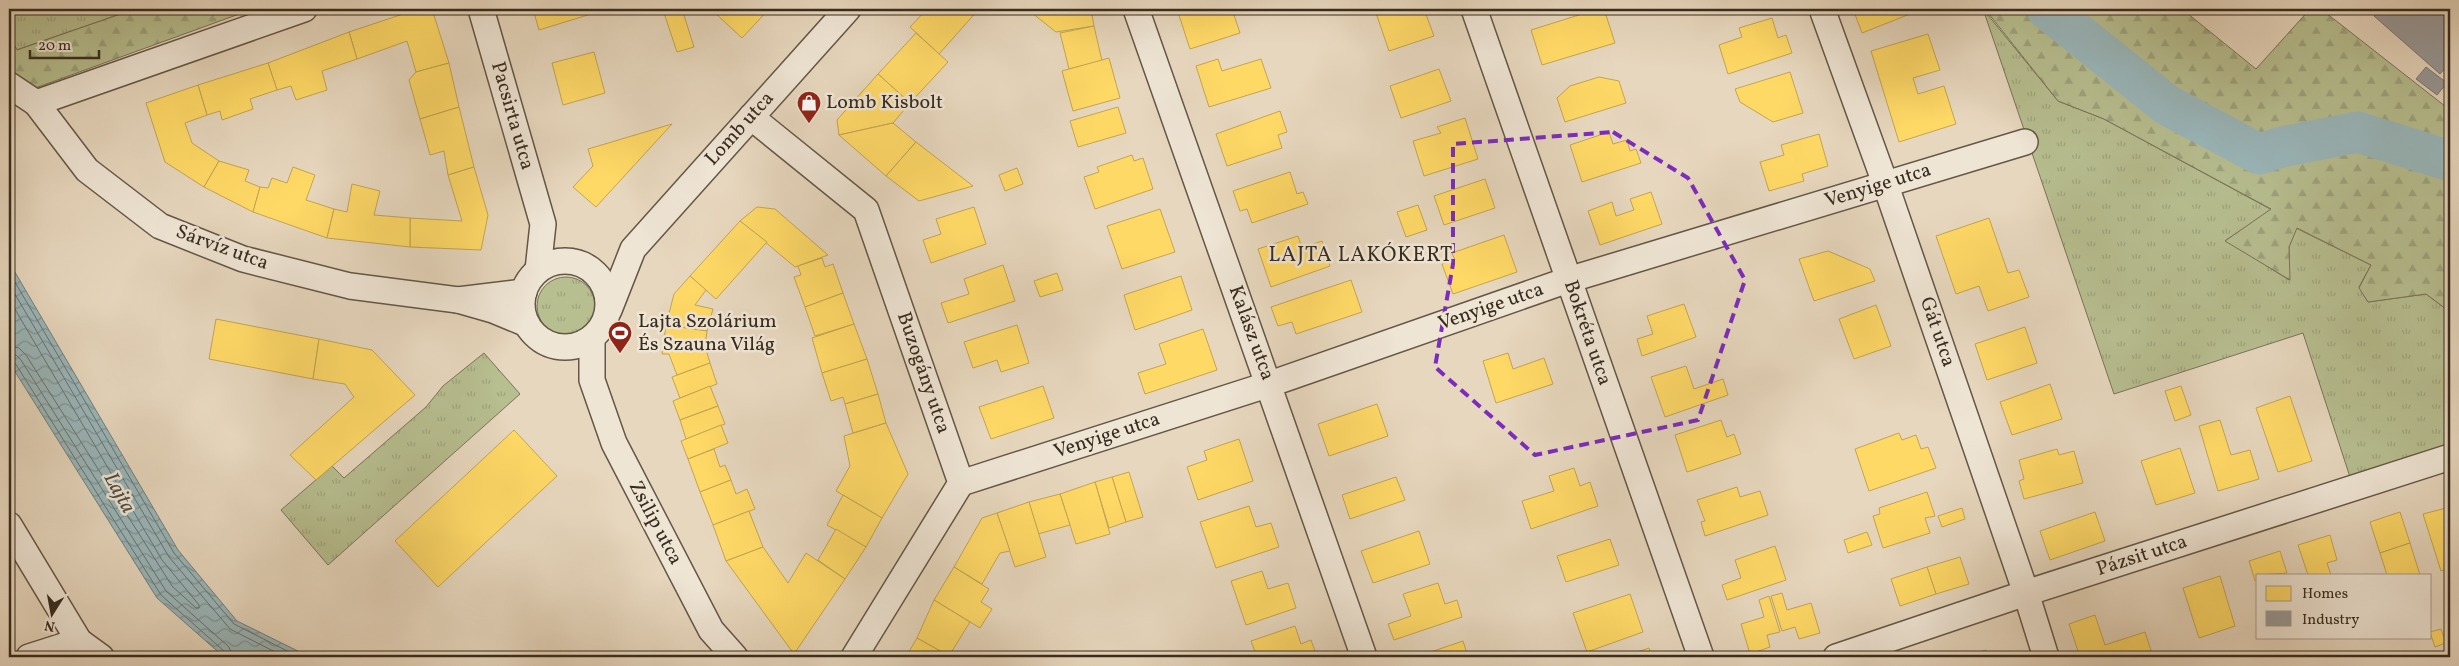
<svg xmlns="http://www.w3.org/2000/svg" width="2459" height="666" font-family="Vollkorn,serif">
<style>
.grass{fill:url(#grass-tufts);stroke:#787558}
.forest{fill:url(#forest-firs);stroke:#787558}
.water{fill:url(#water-waves);stroke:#737f7d}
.homes{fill:#ffd966;stroke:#c3a551}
.industry{fill:#999;stroke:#7c7874}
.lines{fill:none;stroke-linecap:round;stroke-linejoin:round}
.shore{stroke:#69726d;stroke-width:1}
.river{stroke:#9ab7bb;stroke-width:41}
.minor-casing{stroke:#645747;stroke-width:28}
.minor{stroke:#efe5d5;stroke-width:25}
.marked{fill:none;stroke:#7b2cbf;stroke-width:4;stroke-dasharray:10 6;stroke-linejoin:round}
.labels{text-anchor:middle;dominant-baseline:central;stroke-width:5;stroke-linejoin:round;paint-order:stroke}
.poi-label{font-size:20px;fill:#382c1f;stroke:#efe5d5;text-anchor:start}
.street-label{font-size:20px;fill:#382c1f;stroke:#efe5d5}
.neighbourhood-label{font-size:21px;letter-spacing:1px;fill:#382c1f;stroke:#efe5d5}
.water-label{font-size:21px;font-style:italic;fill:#504f46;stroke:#efe5d5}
</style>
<defs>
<pattern id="grass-tufts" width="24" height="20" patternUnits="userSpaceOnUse" patternTransform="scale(1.25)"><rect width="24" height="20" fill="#b7be90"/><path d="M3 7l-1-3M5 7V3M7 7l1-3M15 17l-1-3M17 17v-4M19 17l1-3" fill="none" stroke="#9ea37c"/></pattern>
<pattern id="forest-firs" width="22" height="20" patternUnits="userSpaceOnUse" patternTransform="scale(1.25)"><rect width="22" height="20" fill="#b7be90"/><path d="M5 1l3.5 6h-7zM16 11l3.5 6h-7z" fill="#9ea37c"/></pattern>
<pattern id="water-waves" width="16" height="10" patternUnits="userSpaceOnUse" patternTransform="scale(1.25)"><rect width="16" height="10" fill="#9ab7bb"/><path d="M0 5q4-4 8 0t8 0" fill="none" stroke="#7f9597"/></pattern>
</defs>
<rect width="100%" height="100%" fill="#e7d7be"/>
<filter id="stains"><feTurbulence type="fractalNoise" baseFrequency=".004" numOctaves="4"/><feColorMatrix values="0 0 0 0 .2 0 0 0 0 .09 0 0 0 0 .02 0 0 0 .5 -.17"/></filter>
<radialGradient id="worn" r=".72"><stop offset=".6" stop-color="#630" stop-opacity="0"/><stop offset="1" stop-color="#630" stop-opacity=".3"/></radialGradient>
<g class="grass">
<polygon points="9,9 135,9 16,50 9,34"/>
<polygon points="1983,9 2058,101 2104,119 2272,210 2226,240 2289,280 2289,247 2296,228 2371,265 2359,287 2368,302 2426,294 2450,312 2450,456 2350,477 2303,333 2114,394"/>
<circle cx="566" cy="306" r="29"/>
<polygon points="484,353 520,394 328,565 281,510 332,466 344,478 426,407 443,386"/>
</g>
<g class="forest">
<polygon points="135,9 253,9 16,95 9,89 9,34 17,50"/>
<polygon points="1985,9 2182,9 2256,69 2310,9 2321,9 2450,110 2450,312 2426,294 2368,302 2359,288 2371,265 2297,228 2289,247 2290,280 2225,241 2271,209 2104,119 2058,101"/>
</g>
<polygon class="water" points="9,262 178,550 237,621 310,657 224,657 157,598 9,362"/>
<g class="homes">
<polygon points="418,9 432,9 449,63 416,72 407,41 357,59 349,32"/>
<polygon points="533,9 589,9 591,14 539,30"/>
<polygon points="667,9 682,9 694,47 677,52 663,10"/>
<polygon points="718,9 769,9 742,38 715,13"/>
<polygon points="927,9 977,9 978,10 939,54 910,27"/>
<polygon points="1027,9 1091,9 1094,26 1056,32"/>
<polygon points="1177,9 1232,9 1240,33 1190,49"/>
<polygon points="1389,9 1424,9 1434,36 1389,51 1376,13"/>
<polygon points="1598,9 1604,9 1615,43 1542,65 1531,30"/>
<polygon points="1853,9 1914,9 1915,12 1862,33"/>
<polygon points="1772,18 1778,38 1786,35 1792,53 1728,74 1719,45 1742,37 1739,28"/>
<polygon points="1094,26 1102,61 1069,69 1060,33"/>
<polygon points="349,32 357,59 322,71 327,90 296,100 291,86 277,90 268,63"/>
<polygon points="916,33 948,62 910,103 878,74"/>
<polygon points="1928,34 1940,70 1913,78 1918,94 1944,86 1956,124 1899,142 1871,51"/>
<polygon points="594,52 605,93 563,105 552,63"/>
<polygon points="1109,58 1120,98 1073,111 1062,71"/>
<polygon points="1218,59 1222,71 1261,59 1271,88 1209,107 1196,66"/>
<polygon points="268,63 277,90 250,99 253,109 222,120 220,111 207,115 198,85"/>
<polygon points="449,63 459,107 420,119 409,80 416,72"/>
<polygon points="1439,69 1451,101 1401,118 1390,86"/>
<polygon points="1790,72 1803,113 1773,122 1740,102 1735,89"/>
<polygon points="878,74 910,103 893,123 839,135 837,120"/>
<polygon points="1599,77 1619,81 1626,103 1565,122 1557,98 1570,86"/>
<polygon points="198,85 207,115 185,123 192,143 219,161 204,187 165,162 146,103"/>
<polygon points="459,107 474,167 448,175 444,151 430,155 420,119"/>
<polygon points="1118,107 1126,133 1078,147 1070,121"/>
<polygon points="1280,111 1287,132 1278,135 1282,148 1227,166 1216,134"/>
<polygon points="1465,118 1478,159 1424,176 1413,141 1441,133 1437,127"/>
<polygon points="893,123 916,142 886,176 839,135"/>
<polygon points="672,124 596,207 573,187 593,166 588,149"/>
<polygon points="1609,132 1613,144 1627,140 1630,151 1636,149 1641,163 1582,182 1570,145"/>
<polygon points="1819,134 1828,166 1802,174 1804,181 1769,191 1760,162 1784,155 1781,145"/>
<polygon points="916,142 973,186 919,201 886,176"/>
<polygon points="1132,155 1134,161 1143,158 1153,189 1095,209 1084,177 1099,172 1097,167"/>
<polygon points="219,161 249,170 245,181 260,187 253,212 204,187"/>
<polygon points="293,167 315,175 306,200 334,209 327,238 253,212 260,187 268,188 272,178 287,183"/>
<polygon points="474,167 488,215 481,250 410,247 410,218 462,221 448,175"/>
<polygon points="1017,168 1023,184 1005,191 999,175"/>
<polygon points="1290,172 1297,194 1303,192 1308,204 1252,223 1247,209 1240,211 1233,191"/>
<polygon points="1485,179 1495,208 1444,225 1434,196"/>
<polygon points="352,184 380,191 374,215 410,218 410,247 327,238 334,209 347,212"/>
<polygon points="1651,192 1662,224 1600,245 1588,211 1612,202 1616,216 1634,210 1630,199"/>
<polygon points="1418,205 1427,230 1406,237 1397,212"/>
<polygon points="757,207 775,209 828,255 795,267 740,221"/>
<polygon points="974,207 986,244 931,263 923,240 941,234 936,219"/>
<polygon points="1160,209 1175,252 1122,269 1107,226"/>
<polygon points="1989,218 2008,273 2019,270 2029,297 1988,311 1979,286 1956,294 1936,236"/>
<polygon points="740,221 767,242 716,299 690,276"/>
<polygon points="1504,235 1517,272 1453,294 1442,264 1455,260 1452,253"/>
<polygon points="1298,236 1302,248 1322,241 1330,266 1271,287 1258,249"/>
<polygon points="1828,251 1870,269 1875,281 1814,301 1799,259"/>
<polygon points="822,258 825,267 833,264 843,293 805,307 794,277 801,275 798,266"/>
<polygon points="1003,265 1015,301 948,323 941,303 969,294 964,279"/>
<polygon points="1057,273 1063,290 1040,297 1034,281"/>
<polygon points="690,276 706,290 695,305 713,309 707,331 666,325 674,294"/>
<polygon points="1181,276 1192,310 1135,330 1124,295"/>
<polygon points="1351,280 1362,312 1296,334 1292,322 1278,326 1271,307"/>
<polygon points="843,293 854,324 815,336 805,307"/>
<polygon points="1684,304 1696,337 1642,356 1637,339 1653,334 1647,316"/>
<polygon points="1876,305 1891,346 1854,359 1839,319"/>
<polygon points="216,319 319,339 313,379 209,359"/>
<polygon points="854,324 867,359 822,373 812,338"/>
<polygon points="666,325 707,331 705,346 710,363 677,375 669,354 662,354"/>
<polygon points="1017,325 1029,363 1001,372 997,360 973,368 964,342"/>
<polygon points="2025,327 2037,363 1987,380 1975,344"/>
<polygon points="1203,329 1217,370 1145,394 1138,373 1166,364 1159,344"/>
<polygon points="319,339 372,350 415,395 316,480 290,455 354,397 345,384 313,379"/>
<polygon points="1508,353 1513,369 1544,358 1553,384 1496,403 1483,361"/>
<polygon points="867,359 878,394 845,404 843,397 831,401 822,373"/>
<polygon points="710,363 717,384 680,398 672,377"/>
<polygon points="1686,366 1694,389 1723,379 1728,395 1665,417 1651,377"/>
<polygon points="2050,384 2062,419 2012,435 2000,402"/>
<polygon points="710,386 718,406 680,420 673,401"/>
<polygon points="1043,386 1054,418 991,439 979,407"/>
<polygon points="2181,386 2191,415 2175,421 2165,391"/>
<polygon points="878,394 886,423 853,433 845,404"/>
<polygon points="2290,396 2312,461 2278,472 2256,408"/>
<polygon points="1377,404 1388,436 1329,456 1318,424"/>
<polygon points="718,406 725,424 686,439 680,420"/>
<polygon points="1721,420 1727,437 1734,434 1741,454 1687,472 1675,435"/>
<polygon points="2220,420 2231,455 2250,450 2259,479 2218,491 2199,426"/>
<polygon points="886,423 908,474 882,518 836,491 850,466 844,436"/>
<polygon points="721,425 728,443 688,459 681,441"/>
<polygon points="514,430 557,476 438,587 395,541"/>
<polygon points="1899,433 1902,440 1916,435 1921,449 1928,447 1936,468 1869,491 1855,449"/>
<polygon points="1239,439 1253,481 1198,500 1187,467 1207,460 1204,451"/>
<polygon points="2180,448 2195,493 2156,505 2141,461"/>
<polygon points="714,449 720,467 725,465 731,480 700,492 688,459"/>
<polygon points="2057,449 2059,455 2074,451 2083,483 2024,499 2019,481 2024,479 2019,460"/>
<polygon points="1574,468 1580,486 1590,482 1598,506 1531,529 1522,501 1554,491 1549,476"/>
<polygon points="1129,472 1143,517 1126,522 1112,477"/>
<polygon points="1112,477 1126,522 1109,528 1095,482"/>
<polygon points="1396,477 1405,500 1350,519 1342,495"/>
<polygon points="731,480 736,494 747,489 755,509 713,525 700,492"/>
<polygon points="1095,482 1110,534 1076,544 1060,494"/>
<polygon points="1737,487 1740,497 1760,491 1768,515 1705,536 1701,522 1705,521 1697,500"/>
<polygon points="1927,492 1935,516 1925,518 1930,533 1883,548 1873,516 1880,514 1879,508"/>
<polygon points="1060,494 1070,525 1038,534 1029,502"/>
<polygon points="843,495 882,518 866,547 827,525"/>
<polygon points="1029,502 1046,557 1015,567 997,513"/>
<polygon points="1249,506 1256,527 1271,523 1279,547 1216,568 1200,522"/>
<polygon points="2450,507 2450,568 2441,571 2423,514"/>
<polygon points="1962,508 1965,519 1942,527 1938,516"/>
<polygon points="749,511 763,547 726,561 713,525"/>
<polygon points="2095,512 2105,541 2050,560 2040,531"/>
<polygon points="2400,512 2410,543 2380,553 2370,522"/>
<polygon points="997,513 1010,551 1000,553 982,584 954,567 982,518"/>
<polygon points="836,529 866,547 845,579 818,560"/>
<polygon points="1419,531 1430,564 1373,583 1361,551"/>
<polygon points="1867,532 1872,545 1848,553 1844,540"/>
<polygon points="2330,535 2337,560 2327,563 2331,575 2308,575 2298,545"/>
<polygon points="1610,539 1619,565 1566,582 1557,556"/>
<polygon points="2410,543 2420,575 2387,575 2380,553"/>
<polygon points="1775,546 1786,580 1727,600 1722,585 1741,578 1735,560"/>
<polygon points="763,547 788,583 806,553 845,579 794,654 726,561"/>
<polygon points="2280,551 2287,573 2258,575 2258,580 2255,581 2249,561"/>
<polygon points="1960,557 1969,584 1936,594 1927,567"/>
<polygon points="954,567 989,589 981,602 992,609 980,628 934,600"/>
<polygon points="1927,567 1936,594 1900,606 1891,579"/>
<polygon points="1262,571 1268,589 1288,583 1296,608 1246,625 1231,581"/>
<polygon points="2220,576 2235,626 2199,638 2183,588"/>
<polygon points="1438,583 1445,604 1457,600 1462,617 1394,640 1388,624 1411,616 1403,594"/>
<polygon points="1782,593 1787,610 1811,603 1820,633 1799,639 1795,627 1782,631 1771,596"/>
<polygon points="1630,594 1643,632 1587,652 1573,613"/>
<polygon points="1769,596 1780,632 1767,635 1770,647 1750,654 1741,624 1764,617 1759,600"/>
<polygon points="934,600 970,622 949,656 917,638"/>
<polygon points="2095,615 2105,645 2145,632 2153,657 2080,657 2069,624"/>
<polygon points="1295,626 1301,644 1311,640 1317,657 1257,657 1251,641"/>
<polygon points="2441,629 2446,643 2435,647 2430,632"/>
<polygon points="917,638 949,656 948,657 906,657"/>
<polygon points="1463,641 1468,657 1416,657"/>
<polygon points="1649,648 1652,657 1622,657"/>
<polygon points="1986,650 1988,657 1963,657"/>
</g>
<g class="industry">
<polygon points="2381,9 2450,9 2450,63 2440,74 2374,16"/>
<polygon points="2426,67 2447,83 2437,95 2416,79"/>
</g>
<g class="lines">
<g class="shore">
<polyline points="9,272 174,553 234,624 299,657"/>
<polyline points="9,284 169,557 230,629 285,657"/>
<polyline points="9,299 162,560 199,605 199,608 196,608 172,586 26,355 19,348 9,346"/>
<polyline points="9,354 16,355 21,360 166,591 229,647 233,657"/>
<polyline points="9,360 15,363 161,595 225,652 227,657"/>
</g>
<polyline class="river" points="2047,9 2167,105 2259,154 2282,147 2358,132 2450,161"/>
<defs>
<g id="minor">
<polyline points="481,9 543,224 538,270"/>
<polyline points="1136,9 1364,657"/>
<polyline points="1474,9 1701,657"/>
<polyline points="1822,9 1885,183 2026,593 2046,657"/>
<polyline points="9,85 36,103 87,170 160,226 243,259 350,286 458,300"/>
<polyline points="36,103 304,9"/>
<polyline points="751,117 866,210 961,483 854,657"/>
<circle cx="565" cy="304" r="43"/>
<polyline points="524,292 458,300 493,310 527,324"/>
<polyline points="609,310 633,249 848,9"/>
<polyline points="592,339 592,380 614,443 711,630 735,657"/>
<polyline points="961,483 1270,384 1568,280 2025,142"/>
<polyline points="9,525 79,641 101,657"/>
<polyline points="29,657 79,641"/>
<polyline points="1836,657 2026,593 2450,457"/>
</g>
</defs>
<use href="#minor" class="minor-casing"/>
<use href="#minor" class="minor"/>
</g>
<path class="marked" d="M 1613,132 L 1688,178 L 1745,280 L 1698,420 L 1535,455 L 1435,367 L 1453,264 L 1453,144 Z"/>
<defs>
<symbol id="shop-pin" viewBox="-11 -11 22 30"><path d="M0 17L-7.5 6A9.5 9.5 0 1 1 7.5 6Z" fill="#8f2418" stroke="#efe5d5"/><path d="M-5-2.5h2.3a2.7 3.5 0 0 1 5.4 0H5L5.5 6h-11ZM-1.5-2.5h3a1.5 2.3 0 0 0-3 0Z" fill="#fff"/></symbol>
<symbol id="stadium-pin" viewBox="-11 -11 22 30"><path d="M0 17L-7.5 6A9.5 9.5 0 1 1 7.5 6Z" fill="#8f2418" stroke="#efe5d5"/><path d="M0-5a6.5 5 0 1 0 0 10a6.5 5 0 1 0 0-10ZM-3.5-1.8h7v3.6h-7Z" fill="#fff"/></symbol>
</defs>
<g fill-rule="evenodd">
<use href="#shop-pin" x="795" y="89" width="28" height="38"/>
<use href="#stadium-pin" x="606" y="319" width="28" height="38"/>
</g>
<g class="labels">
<g class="poi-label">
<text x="826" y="103">Lomb Kisbolt</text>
<text x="638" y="322">Lajta Szolárium<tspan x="638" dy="23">És Szauna Világ</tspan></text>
</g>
<g class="street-label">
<text transform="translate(512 116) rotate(74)">Pacsirta utca</text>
<text transform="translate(740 129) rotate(-48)">Lomb utca</text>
<text transform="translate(1878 186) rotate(-17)">Venyige utca</text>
<text transform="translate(222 248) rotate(20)">Sárvíz utca</text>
<text transform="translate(1491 307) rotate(-19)">Venyige utca</text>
<text transform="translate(1937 332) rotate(71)">Gát utca</text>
<text transform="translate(1251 333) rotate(70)">Kalász utca</text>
<text transform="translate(1587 333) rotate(71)">Bokréta utca</text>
<text transform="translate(923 373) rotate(71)">Buzogány utca</text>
<text transform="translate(1107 436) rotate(-18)">Venyige utca</text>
<text transform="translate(655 523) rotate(62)">Zsilip utca</text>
<text transform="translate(2142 556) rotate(-18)">Pázsit utca</text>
</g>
<g class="neighbourhood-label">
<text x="1361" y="255">LAJTA LAKÓKERT</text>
</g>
<g class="water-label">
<text transform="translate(119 493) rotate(61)">Lajta</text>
</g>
</g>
<rect width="2459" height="666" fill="none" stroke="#e7d7be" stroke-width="30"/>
<rect x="10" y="10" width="2439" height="646" fill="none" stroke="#382c1f" stroke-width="2.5"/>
<rect x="15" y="15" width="2429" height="636" fill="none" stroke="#382c1f"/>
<rect x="2256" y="574" width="175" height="65" fill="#efe5d5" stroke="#a69b8c"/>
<rect x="2266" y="586" width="25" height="15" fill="#ffd966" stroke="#a69b8c"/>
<text x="2302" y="598" font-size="15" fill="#382c1f">Homes</text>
<rect x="2266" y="611" width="25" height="15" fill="#999999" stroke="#a69b8c"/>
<text x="2302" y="624" font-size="15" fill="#382c1f">Industry</text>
<g transform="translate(52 614) rotate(191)" stroke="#efe5d5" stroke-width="4" paint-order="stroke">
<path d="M0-4L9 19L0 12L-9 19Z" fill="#382c1f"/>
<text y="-8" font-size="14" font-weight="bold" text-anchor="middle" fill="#382c1f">N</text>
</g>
<path d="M30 50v8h69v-8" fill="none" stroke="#382c1f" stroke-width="2.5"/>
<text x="38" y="50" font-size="15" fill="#382c1f" stroke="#efe5d5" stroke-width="4" paint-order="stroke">20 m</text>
<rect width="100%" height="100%" filter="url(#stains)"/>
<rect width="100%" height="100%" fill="url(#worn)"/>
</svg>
